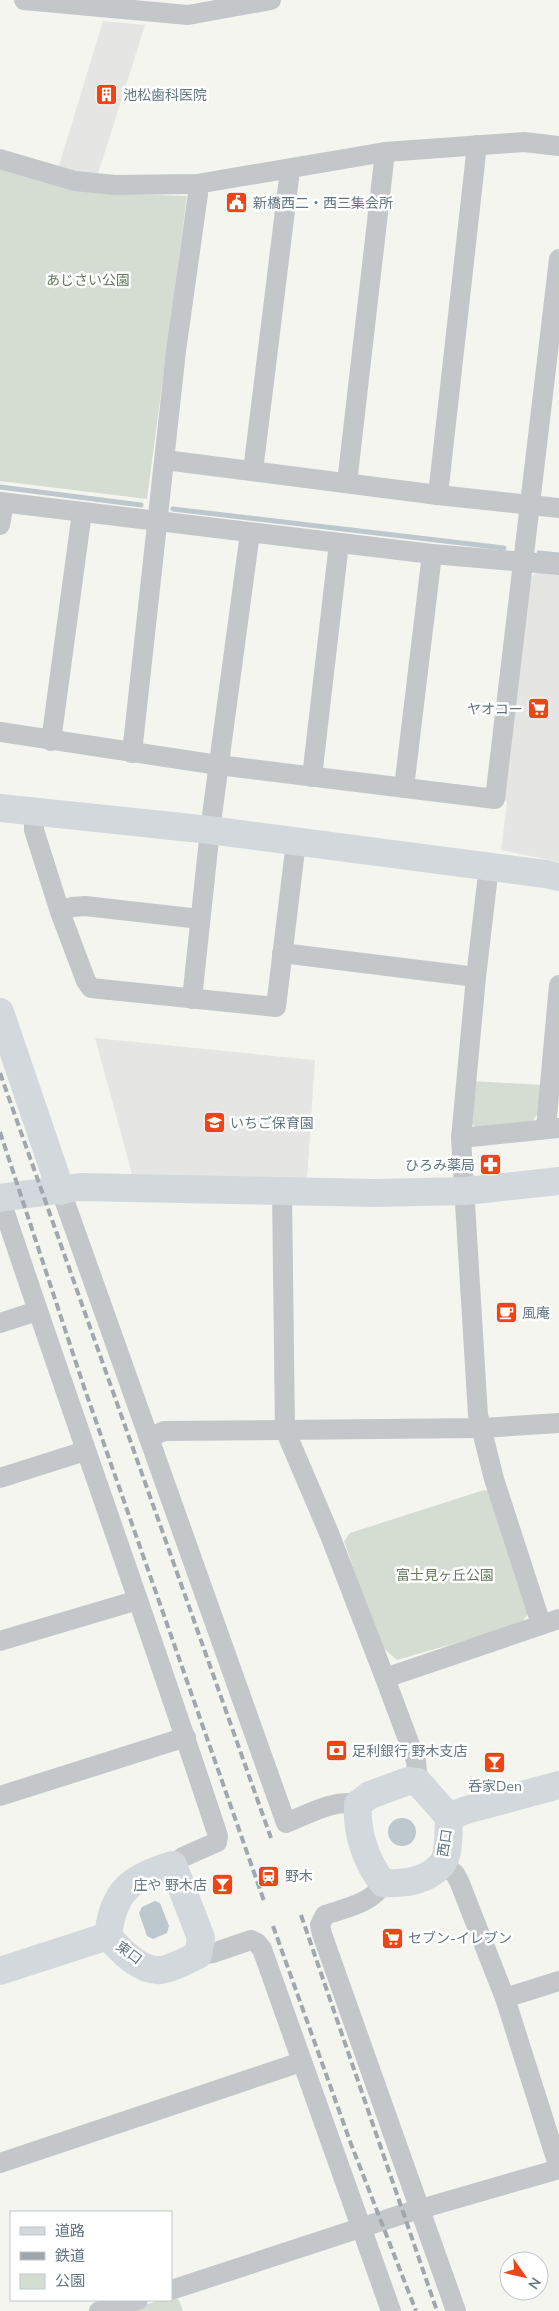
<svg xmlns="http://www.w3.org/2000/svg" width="559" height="2311" font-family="'Nunito Sans','Noto Sans JP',sans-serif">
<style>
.built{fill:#e5e6e3}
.green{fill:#d5dcd1}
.water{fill:#bcc8cd}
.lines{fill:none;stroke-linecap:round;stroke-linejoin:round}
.stream{stroke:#bcc8cd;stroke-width:5}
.street{stroke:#c3c7ca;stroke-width:20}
.secondary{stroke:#d2d8dc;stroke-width:28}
.rail{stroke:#a1a8ad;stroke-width:4;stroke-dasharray:8 4;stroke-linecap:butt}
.labels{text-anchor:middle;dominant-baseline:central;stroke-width:5;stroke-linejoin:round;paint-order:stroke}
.poi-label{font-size:14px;fill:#617583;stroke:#fff;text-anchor:start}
.park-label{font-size:14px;fill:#667a60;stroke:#fff}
.street-label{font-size:14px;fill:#617583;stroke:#fff}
</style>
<rect width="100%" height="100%" fill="#f5f5f0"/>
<g class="built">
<polygon points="103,21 145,25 97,177 58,169"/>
<polygon points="540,570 559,573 559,862 501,850 507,803 499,793 528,580"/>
<polygon points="95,1038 315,1060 307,1180 132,1174"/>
</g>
<g class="green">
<polygon points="0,166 97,193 187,196 147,499 0,481"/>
<polygon points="472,1081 543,1085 541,1109 532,1122 478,1129 468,1121"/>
<polygon points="484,1490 492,1492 530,1611 521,1624 397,1660 380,1645 344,1541 350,1533"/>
<polygon points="172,2296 179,2300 183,2311 125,2311 161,2300 171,2300"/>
</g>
<g class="water">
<circle cx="402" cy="1832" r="14"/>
<polygon points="155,1901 160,1903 169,1926 167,1933 153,1939 147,1936 139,1913 142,1907"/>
</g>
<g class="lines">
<g class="stream">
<polyline points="0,487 141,505"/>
<polyline points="173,509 504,548"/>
<polyline points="539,553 559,555"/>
</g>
<g class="street">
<polyline points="24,0 188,15 271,0"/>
<polyline points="0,159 75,181 115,185 197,184 385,152 524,142 559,146"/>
<polyline points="165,460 438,495 559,508"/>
<polyline points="253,471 290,170"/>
<polyline points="347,483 385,152"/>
<polyline points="438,495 477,145"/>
<polyline points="0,502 432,554 559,565"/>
<polyline points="0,525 4,503"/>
<polyline points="0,732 218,765 495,799 559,259"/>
<polyline points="51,741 82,512"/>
<polyline points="132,753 176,351 198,194 197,184"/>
<polyline points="312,777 339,543"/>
<polyline points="404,788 432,554"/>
<polyline points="34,812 34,830 60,912 86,981 91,988 276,1007 296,842"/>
<polyline points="489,866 476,977 461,1138 478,1415 494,1479 541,1624"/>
<polyline points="60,912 72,907 85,906 200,919"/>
<polyline points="282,953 476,977"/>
<polyline points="192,999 210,830 250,533"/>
<polyline points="546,1128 559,985"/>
<polyline points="461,1138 559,1128"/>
<path d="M 61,1191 L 286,1823 C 309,1814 333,1799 358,1804"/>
<polyline points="282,1191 285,1430 329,1533 385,1678 416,1761 418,1782"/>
<path d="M 0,1198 C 71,1412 148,1623 218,1836 L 217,1842 L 183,1857 L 173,1865"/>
<polyline points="0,1323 37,1311"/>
<polyline points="149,1438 164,1431 482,1428 559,1423"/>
<polyline points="0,1478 85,1451"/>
<polyline points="0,1641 138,1600"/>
<polyline points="385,1678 559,1619"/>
<polyline points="0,1796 186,1737"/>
<polyline points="442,1863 455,1874 459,1881 505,1998 559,2168"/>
<path d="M 383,1883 C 374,1903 345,1908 325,1915 L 320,1925 L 322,1934 L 456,2311"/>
<polyline points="198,1955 213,1953 251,1940 257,1943 262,1949 391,2311"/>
<polyline points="505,1998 559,1981"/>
<polyline points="0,2163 301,2062"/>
<polyline points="171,2290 403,2214 559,2169"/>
<polyline points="99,2311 138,2300"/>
</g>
<g class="secondary">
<polyline points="0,808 210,830 546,874 559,877"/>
<polyline points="0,1012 61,1191"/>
<polyline points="0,1198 80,1187 375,1193 466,1191 559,1181"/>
<path d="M 408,1781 L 418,1782 L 449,1817 C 448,1830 450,1854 442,1864 C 428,1881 403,1884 383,1883 C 366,1862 356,1832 358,1804 L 370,1795 Z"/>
<polyline points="449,1817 466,1810 559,1785"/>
<path d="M 173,1865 L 201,1938 L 198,1955 C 187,1960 174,1968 161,1970 C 140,1972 120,1950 108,1936 C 113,1891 131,1877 173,1865 Z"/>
<polyline points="0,1971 108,1936"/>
</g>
<g class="rail">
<polyline points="0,1073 271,1838"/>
<polyline points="0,1132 84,1387 264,1901"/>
<polyline points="301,1915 437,2311"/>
<polyline points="273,1926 351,2144 416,2311"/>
</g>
</g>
<defs>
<symbol id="building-square" viewBox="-11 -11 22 22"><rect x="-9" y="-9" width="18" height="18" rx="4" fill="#f04414" stroke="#fff"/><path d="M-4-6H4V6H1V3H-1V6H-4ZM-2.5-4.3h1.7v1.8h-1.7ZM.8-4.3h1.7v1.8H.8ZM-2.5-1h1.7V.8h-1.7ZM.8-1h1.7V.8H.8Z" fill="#fff"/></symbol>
<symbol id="civic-square" viewBox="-11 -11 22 22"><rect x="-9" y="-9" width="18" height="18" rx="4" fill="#f04414" stroke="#fff"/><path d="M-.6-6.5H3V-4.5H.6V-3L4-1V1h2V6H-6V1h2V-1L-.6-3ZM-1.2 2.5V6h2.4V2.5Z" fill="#fff"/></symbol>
<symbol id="supermarket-square" viewBox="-11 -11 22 22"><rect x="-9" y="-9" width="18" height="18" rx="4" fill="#f04414" stroke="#fff"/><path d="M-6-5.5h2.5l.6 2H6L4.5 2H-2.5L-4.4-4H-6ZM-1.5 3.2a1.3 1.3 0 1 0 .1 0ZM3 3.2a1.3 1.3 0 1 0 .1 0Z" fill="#fff"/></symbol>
<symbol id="school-square" viewBox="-11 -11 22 22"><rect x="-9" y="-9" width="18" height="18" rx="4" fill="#f04414" stroke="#fff"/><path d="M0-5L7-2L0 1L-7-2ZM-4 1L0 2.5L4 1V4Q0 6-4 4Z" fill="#fff"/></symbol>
<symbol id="pharmacy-square" viewBox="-11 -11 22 22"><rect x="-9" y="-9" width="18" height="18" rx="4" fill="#f04414" stroke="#fff"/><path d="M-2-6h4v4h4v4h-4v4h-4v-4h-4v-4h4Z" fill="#fff"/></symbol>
<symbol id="cafe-square" viewBox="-11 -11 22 22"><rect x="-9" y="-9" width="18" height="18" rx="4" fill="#f04414" stroke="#fff"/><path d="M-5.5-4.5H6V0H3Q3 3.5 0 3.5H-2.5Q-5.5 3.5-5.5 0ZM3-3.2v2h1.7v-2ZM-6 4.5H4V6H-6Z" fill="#fff"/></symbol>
<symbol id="bank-square" viewBox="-11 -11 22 22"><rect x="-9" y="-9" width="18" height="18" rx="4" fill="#f04414" stroke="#fff"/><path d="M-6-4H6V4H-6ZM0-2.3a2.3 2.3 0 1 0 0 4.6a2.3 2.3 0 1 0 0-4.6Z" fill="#fff"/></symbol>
<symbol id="bar-square" viewBox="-11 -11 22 22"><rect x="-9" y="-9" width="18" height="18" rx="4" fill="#f04414" stroke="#fff"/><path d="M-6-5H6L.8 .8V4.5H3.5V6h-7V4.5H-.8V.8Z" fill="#fff"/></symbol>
<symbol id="station-square" viewBox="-11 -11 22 22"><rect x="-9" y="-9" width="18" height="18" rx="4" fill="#f04414" stroke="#fff"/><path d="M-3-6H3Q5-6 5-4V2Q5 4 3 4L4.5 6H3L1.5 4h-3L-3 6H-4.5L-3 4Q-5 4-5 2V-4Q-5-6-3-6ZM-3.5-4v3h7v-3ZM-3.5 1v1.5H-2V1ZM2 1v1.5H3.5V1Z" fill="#fff"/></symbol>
</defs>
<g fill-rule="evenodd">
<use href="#building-square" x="94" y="82" width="25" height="25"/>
<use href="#civic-square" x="224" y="190" width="25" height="25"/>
<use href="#supermarket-square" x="526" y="696" width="25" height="25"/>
<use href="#school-square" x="202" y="1110" width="25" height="25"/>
<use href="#pharmacy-square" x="478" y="1152" width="25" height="25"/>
<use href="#cafe-square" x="494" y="1300" width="25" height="25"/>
<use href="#bank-square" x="324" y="1738" width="25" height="25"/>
<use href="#bar-square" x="482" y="1750" width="25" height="25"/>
<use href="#station-square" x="256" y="1864" width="25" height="25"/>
<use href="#bar-square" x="210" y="1872" width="25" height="25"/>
<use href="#supermarket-square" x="380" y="1926" width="25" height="25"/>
</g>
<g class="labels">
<g class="poi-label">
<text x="123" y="95">池松歯科医院</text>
<text x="253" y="203">新橋西二・西三集会所</text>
<text x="523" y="709" text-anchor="end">ヤオコー</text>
<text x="230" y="1123">いちご保育園</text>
<text x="475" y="1165" text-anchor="end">ひろみ薬局</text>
<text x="522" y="1313">風庵</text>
<text x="352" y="1751">足利銀行 野木支店</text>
<text x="495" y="1786" text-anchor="middle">呑家Den</text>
<text x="285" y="1876">野木</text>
<text x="207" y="1885" text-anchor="end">庄や 野木店</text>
<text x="408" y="1938">セブン-イレブン</text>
</g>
<g class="park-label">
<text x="88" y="280">あじさい公園</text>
<text x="445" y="1575">富士見ヶ丘公園</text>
</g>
<g class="street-label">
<text transform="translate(445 1843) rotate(-81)">西口</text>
<text transform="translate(129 1953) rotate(37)">東口</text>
</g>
</g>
<rect x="10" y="2211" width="162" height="90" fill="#ffffff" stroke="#c0c8cd"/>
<rect x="20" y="2227" width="25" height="8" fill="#d2d8dc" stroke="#c0c8cd"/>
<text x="55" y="2236" font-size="15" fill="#617583">道路</text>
<rect x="20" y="2252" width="25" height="8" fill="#a1a8ad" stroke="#c0c8cd"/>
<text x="55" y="2261" font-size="15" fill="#617583">鉄道</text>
<rect x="20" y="2274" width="25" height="15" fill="#d5dcd1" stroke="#c0c8cd"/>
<text x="55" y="2286" font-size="15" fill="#617583">公園</text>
<g transform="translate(524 2276) rotate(124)"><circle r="24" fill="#ffffff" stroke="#c0c8cd"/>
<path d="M0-4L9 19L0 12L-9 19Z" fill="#f04414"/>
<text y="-8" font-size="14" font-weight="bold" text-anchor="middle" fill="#617583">N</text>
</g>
</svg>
